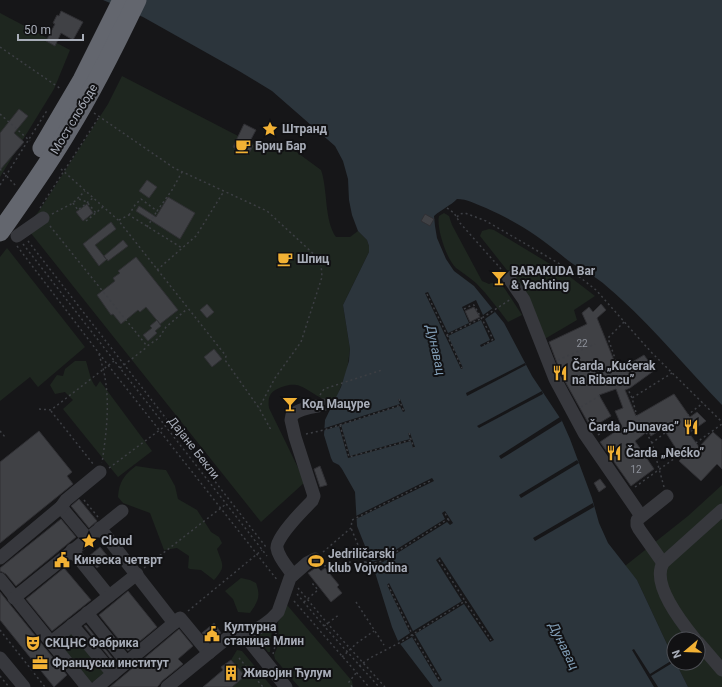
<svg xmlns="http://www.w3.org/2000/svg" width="722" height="687" font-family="Roboto,sans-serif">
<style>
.green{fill:#1e261f}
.water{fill:#2c353c}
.pier{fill:#161618}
.building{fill:#404145;stroke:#303034}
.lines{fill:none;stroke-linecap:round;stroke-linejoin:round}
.path{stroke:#3d3f44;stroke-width:1.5;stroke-dasharray:2 3;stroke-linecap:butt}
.minor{stroke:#37383d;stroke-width:13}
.highway-bridge{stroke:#63666e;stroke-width:19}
.labels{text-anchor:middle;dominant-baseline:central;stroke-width:4;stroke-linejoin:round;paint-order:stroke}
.number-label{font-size:10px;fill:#8e929b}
.street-label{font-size:12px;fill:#a8adb8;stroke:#111113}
.poi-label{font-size:12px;font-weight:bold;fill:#a8adb8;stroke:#111113;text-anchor:start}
.water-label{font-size:13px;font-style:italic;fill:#7f9bb3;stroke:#111113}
</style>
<rect width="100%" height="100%" fill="#161618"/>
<g class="green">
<polygon points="0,13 70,50 54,89 0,177"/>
<path d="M 122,76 L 265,150 C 276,152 279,142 291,148 L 321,170 C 328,190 324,220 336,237 L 350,237 L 358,231 L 367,240 L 369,246 L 369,252 L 343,305 L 350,349 L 347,370 L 336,399 L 334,402 C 321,401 312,391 300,386 C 294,384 290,385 285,386 C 272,390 267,394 269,408 L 305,482 L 261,522 L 26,227 L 39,211 L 108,104 Z"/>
<path d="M 444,213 L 449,216 L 452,225 L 482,281 L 489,284 L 498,281 L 505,289 L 522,315 L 508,322 C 498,309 488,295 476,283 C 470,278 463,273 456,268 C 447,260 436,228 439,216 Z"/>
<polygon points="489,229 494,230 565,273 595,296 574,310 577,320 543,340 521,288 480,236 482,231"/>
<polygon points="7,248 85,347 38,387 30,377 0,401 0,257"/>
<path d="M 75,361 L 86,361 C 89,370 90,380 96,387 L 100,381 L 152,451 L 118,477 L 63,409 L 73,400 L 65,392 L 55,394 L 50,385 L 57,375 L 63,376 L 65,369 Z"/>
<path d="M 136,466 L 156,469 L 166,470 L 175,486 L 178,499 L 197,510 L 211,532 L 219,537 L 222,543 L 217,549 C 223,566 226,566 214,580 L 201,570 L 190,569 L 188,568 L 189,556 L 177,548 L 164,550 L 150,513 L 123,503 L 118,497 C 119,482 124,475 136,466 Z"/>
<polygon points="722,485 722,687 688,687 676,663 698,663 698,639 674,639 674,659 637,580 625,566 688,516"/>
<path d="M 241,578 L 250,580 L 256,583 C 261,597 258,601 250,613 L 238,612 L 233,599 L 225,591 Z"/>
<polygon points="287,605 352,681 353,687 299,687 275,659 274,655 279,643 278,622 282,616"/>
<polygon points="71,627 107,671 90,684 53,642"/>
<polygon points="271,627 272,628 270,652 268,652 257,636"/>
<polygon points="237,650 242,651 272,687 232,687 245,676 231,660"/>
</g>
<path class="water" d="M 103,0 L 722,0 L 722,405 C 688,370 657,332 621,299 C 613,292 605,284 596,278 C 586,271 574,266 565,258 C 539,236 517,222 486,208 C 476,204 467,199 457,199 C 450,206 442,209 434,216 L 435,226 L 437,238 L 446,259 L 454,271 L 474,286 L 504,323 L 532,376 L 562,421 L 570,439 L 592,498 L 599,523 L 608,543 L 637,580 L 674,659 L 674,663 L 676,663 L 688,687 L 433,687 L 398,641 L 392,627 L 373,566 L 357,526 L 355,492 L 342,469 L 339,465 L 333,462 L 331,458 L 324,435 L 325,420 L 341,387 L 349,361 L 350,349 L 343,305 L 369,252 L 369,246 L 367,240 L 358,231 L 352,215 L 349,200 L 348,179 L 343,161 L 335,146 L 272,91 L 239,71 L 143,17 Z"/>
<g class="pier">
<polygon points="428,292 448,333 469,323 462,307 476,300 483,315 493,308 495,312 485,319 495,340 481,347 480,345 490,340 481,320 448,336 463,368 461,369 425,293"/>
<polygon points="525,363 526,365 467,396 466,393"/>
<polygon points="542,391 543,394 479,428 477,426"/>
<polygon points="398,399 400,399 405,411 403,412 400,406 341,425 350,456 410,439 408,433 410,433 415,447 413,448 411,441 348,458 339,426 322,431 322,429 400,404"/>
<polygon points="560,417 562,421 501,459 499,456"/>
<polygon points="577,460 579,463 521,498 519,495"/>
<polygon points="432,478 434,481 356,519 356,516"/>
<polygon points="593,503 594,507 535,541 533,538"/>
<polygon points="445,511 453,523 450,525 447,522 383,562 373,566 371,562 381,559 445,519 442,513"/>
<polygon points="440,557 494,640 490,642 464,604 415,634 442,680 439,682 412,637 400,644 399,643 398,641 410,633 387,585 389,583 413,631 462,601 436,560"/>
<polygon points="634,649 650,674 674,659 674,662 651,676 658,687 654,687 632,650"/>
</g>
<g class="building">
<polygon points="61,11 83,22 73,40 61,33 55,46 46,41 55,24 53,23 57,15 59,16"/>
<polygon points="19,109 28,116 14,133 24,142 0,170 0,133"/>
<polygon points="244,124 256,130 249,143 253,146 248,155 233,147"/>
<polygon points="147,180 157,187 149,198 139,191"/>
<polygon points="168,197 195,213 180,239 136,211 139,206 156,217"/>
<polygon points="87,204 93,213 83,221 76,212"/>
<polygon points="425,214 434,219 430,226 421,221"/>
<polygon points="111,222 116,229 95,245 106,259 104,256 123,240 128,246 108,261 107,259 99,266 83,244"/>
<polygon points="136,257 178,310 160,324 146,307 140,312 138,310 121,324 113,314 111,315 97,295 115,281 113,278 120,273 118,271"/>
<polygon points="207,304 214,312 207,318 200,310"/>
<polygon points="601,304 606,310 597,318 617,368 624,367 644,355 655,370 630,388 625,390 636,416 674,394 690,417 697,412 706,421 689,433 699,447 713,432 722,440 722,469 717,464 701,481 679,461 682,458 663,428 651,436 648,431 635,441 654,469 631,486 600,442 622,427 615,411 623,408 616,389 599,395 611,416 591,428 562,376 549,342 587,324 582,313 589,307 593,312"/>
<polygon points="474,307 480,317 470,322 465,311"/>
<polygon points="157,320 161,326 155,331 157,333 148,341 143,335 152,328 150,326"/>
<polygon points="214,349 222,359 212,367 204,357"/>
<polygon points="39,431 72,472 67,476 73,484 0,543 0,462"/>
<polygon points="320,466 327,485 320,487 314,469"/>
<polygon points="600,479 606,487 599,492 594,483"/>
<polygon points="79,499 97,521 89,528 71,506"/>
<polygon points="61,519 76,537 16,586 6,574 0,571 0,568"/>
<polygon points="100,547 109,558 97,568 88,557"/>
<polygon points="317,567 321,571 325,568 339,585 337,587 342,593 331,602 308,573"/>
<polygon points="64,568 91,600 52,631 26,599"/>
<polygon points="128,591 157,627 128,651 99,615"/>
<polygon points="0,592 67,675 54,687 0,620"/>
<polygon points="214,623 221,633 210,642 202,633"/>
<polygon points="86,625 115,661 114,663 84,626"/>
<polygon points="179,629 193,646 178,659 183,664 162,681 159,685 157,687 110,687"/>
<polygon points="231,660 245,676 232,687 203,687 223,670 221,667"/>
</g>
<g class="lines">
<g class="path">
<polyline points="0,47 61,89"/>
<polyline points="94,113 174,168 267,211 318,258 321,263 322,277 301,342 275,378 259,408"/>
<polyline points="0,114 30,141"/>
<polyline points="0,169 16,186"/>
<polyline points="61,169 118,220 226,356 225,360 259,408 271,430"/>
<polyline points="0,185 48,109"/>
<polyline points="79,199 87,202 96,213"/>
<polyline points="73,203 78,210 93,198"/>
<polyline points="40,208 99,117"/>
<polyline points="447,208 454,213 460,223 501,269"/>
<polyline points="52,214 73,203 85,191"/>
<polyline points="129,215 135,205 141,199 157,211 172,190 182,172"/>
<polyline points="457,217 460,214 465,213 486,221 572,271 596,290 652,353 722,422"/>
<polyline points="119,220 129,215 182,248"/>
<polyline points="86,221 103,207"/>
<polyline points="50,226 147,346 159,338 166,327 187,309"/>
<polyline points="147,227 157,211"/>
<polyline points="28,241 266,547"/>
<polyline points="23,244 267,556"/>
<polyline points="17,246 108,365 278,581"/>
<polyline points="157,270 196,236 224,191"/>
<polyline points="427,294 447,335 482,318 511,299"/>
<polyline points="464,309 472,305 474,305 493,339 491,341 484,345"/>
<polyline points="624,322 608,338 618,367 632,398"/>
<polyline points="447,335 462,368"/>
<path d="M 99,354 C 101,362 104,370 105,378 C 110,406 106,435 102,463"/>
<polyline points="558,360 595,344"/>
<polyline points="120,368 147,347"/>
<polyline points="567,380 601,362 605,368 617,364"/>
<polyline points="320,395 324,389 382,370"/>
<polyline points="399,399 404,412"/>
<polyline points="581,407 601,395"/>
<polyline points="39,409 51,410 114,361"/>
<polyline points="51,411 94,465"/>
<polyline points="340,425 349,457 411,440"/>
<polyline points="0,431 5,437"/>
<polyline points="409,433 414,448"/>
<polyline points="306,434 324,430 401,405"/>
<polyline points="598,435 616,422"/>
<polyline points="652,443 637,416 632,398 672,373"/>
<polyline points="109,468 165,426"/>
<polyline points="635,487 722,424"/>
<polyline points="664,487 652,443 703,403"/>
<polyline points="84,500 98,517"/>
<polyline points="448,519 451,523"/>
<polyline points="323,552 351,528 352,520 432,480"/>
<polyline points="439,560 465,601"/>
<polyline points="365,562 372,564 382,561 448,519 445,513"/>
<polyline points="324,566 350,562 365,562 351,528"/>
<polyline points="144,568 226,504"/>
<polyline points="388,585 412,634 439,679"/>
<polyline points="298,588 327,623 385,687"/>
<polyline points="297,594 324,626 379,687"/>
<polyline points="294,601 369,687"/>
<polyline points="304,602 318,590 312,583"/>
<polyline points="356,602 384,645"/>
<polyline points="188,611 262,550"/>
<polyline points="324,626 340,614"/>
<polyline points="0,630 45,687"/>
<polyline points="273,654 276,642 276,630"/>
<polyline points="342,657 357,643 374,631"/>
<polyline points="239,658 263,687"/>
<polyline points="359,666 370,658 399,643 465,601 491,640"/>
<polyline points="0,676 9,687"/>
<polyline points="352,687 349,682 356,673"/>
</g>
<g class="minor">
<polyline points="17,236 43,218"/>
<polyline points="508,277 524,300 555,379 584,433 641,516"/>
<polyline points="61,507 87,538"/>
<polyline points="100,528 174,623"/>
<polyline points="72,550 109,596"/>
<polyline points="0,558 61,507 66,500 100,472"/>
<polyline points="663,563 639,529 637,525 637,520 667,496"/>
<path d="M 293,575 C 288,568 278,557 277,548 C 275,538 304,509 312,501 L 314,496 L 295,437 L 291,420 L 292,415 C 300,408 313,407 323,405"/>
<polyline points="0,579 87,687"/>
<polyline points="14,598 122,511"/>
<polyline points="87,613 127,663"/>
<polyline points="72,625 113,674"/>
<path d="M 245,636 C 257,629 269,623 278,612 L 290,578 L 307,563 L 315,559"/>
<path d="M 695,639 C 682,623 651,584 663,563 L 722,510"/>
<polyline points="51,642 137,574"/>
<polyline points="698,642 722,670"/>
<polyline points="0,658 24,687"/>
<polyline points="97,687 180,618 209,653"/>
<polyline points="167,687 231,635 239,633 245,636 286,687"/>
</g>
<g class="highway-bridge">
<polyline points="42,148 82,80 122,0"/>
<path d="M 0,232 C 24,198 48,165 69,129 C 95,87 116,44 137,0"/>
</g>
</g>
<defs>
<symbol id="sight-bare" viewBox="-9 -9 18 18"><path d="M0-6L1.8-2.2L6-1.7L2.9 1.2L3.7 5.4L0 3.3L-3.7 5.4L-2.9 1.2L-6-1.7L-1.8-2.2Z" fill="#f2b134" stroke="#111113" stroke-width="2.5" paint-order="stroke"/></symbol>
<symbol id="cafe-bare" viewBox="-9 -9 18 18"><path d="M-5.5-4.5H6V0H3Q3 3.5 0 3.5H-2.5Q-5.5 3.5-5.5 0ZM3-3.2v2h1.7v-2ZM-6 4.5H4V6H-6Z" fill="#f2b134" stroke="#111113" stroke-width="2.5" paint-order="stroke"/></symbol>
<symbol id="bar-bare" viewBox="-9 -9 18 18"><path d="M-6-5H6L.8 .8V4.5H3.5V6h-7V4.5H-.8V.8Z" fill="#f2b134" stroke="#111113" stroke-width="2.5" paint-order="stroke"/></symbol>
<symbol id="restaurant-bare" viewBox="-9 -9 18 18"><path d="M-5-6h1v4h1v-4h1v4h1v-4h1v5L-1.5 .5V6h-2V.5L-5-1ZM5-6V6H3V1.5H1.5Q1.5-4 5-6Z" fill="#f2b134" stroke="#111113" stroke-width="2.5" paint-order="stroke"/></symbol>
<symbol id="civic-bare" viewBox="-9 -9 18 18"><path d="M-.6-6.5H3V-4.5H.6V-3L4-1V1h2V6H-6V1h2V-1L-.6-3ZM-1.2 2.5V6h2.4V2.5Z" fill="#f2b134" stroke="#111113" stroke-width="2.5" paint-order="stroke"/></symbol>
<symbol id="stadium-bare" viewBox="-9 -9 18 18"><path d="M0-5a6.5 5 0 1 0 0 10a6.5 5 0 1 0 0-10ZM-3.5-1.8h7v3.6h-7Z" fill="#f2b134" stroke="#111113" stroke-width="2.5" paint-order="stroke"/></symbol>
<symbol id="theatre-bare" viewBox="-9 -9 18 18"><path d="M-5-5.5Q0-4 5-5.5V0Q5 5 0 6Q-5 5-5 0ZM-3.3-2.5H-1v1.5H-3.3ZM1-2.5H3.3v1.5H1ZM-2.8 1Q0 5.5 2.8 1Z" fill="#f2b134" stroke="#111113" stroke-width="2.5" paint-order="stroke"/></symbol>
<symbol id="office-bare" viewBox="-9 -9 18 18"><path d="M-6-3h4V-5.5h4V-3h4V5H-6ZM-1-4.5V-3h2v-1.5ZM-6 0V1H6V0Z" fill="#f2b134" stroke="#111113" stroke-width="2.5" paint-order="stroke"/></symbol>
<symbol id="building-bare" viewBox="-9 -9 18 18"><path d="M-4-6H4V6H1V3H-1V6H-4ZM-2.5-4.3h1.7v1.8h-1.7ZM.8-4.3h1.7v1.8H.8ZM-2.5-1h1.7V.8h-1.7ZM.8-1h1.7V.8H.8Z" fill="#f2b134" stroke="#111113" stroke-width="2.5" paint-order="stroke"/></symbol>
</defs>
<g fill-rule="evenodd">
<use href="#sight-bare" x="259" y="118" width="22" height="22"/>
<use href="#cafe-bare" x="232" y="135" width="22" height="22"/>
<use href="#cafe-bare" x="274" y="248" width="22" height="22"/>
<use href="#bar-bare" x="488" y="267" width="22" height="22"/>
<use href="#restaurant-bare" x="549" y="362" width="22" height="22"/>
<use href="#bar-bare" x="279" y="393" width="22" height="22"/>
<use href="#restaurant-bare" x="680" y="416" width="22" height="22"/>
<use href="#restaurant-bare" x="603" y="442" width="22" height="22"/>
<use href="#sight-bare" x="78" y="530" width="22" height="22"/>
<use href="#civic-bare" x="51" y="549" width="22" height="22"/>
<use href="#stadium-bare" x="305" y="550" width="22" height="22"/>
<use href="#civic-bare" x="201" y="623" width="22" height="22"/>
<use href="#theatre-bare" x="22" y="632" width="22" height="22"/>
<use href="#office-bare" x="29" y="652" width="22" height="22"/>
<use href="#building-bare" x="220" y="662" width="22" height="22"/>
</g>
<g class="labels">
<g class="number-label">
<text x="582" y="343">22</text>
<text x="636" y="469">12</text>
</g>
<g class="street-label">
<text transform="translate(74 119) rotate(-59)">Мост слободе</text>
<text transform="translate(194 448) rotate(52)">Дајане Бекли</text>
</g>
<g class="poi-label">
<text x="282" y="129">Штранд</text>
<text x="255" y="146">Бриџ Бар</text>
<text x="297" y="259">Шпиц</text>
<text x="511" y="271">BARAKUDA Bar<tspan x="511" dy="14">&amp; Yachting</tspan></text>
<text x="572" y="366">Čarda „Kućerak<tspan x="572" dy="14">na Ribarcu”</tspan></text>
<text x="302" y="404">Код Мацуре</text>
<text x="679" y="427" text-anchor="end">Čarda „Dunavac”</text>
<text x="626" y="453">Čarda „Nećko”</text>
<text x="101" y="541">Cloud</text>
<text x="328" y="554">Jedriličarski<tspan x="328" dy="14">klub Vojvodina</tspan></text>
<text x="74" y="560">Кинеска четврт</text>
<text x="224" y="627">Културна<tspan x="224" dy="14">станица Млин</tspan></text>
<text x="45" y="643">СКЦНС Фабрика</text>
<text x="52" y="663">Француски институт</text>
<text x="243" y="673">Живојин Ћулум</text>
</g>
<g class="water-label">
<text transform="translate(436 350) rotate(78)">Дунавац</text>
<text transform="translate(564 646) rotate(64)">Дунавац</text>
</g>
</g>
<g transform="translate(686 651) rotate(251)"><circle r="19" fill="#111113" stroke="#4d4f55"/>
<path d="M0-3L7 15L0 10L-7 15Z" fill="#f2b134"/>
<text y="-6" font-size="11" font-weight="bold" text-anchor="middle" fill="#a8adb8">N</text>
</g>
<path d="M18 34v6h65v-6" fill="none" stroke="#a8adb8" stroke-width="2"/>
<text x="24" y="34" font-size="12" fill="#a8adb8" stroke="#111113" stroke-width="3" paint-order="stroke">50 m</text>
</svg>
